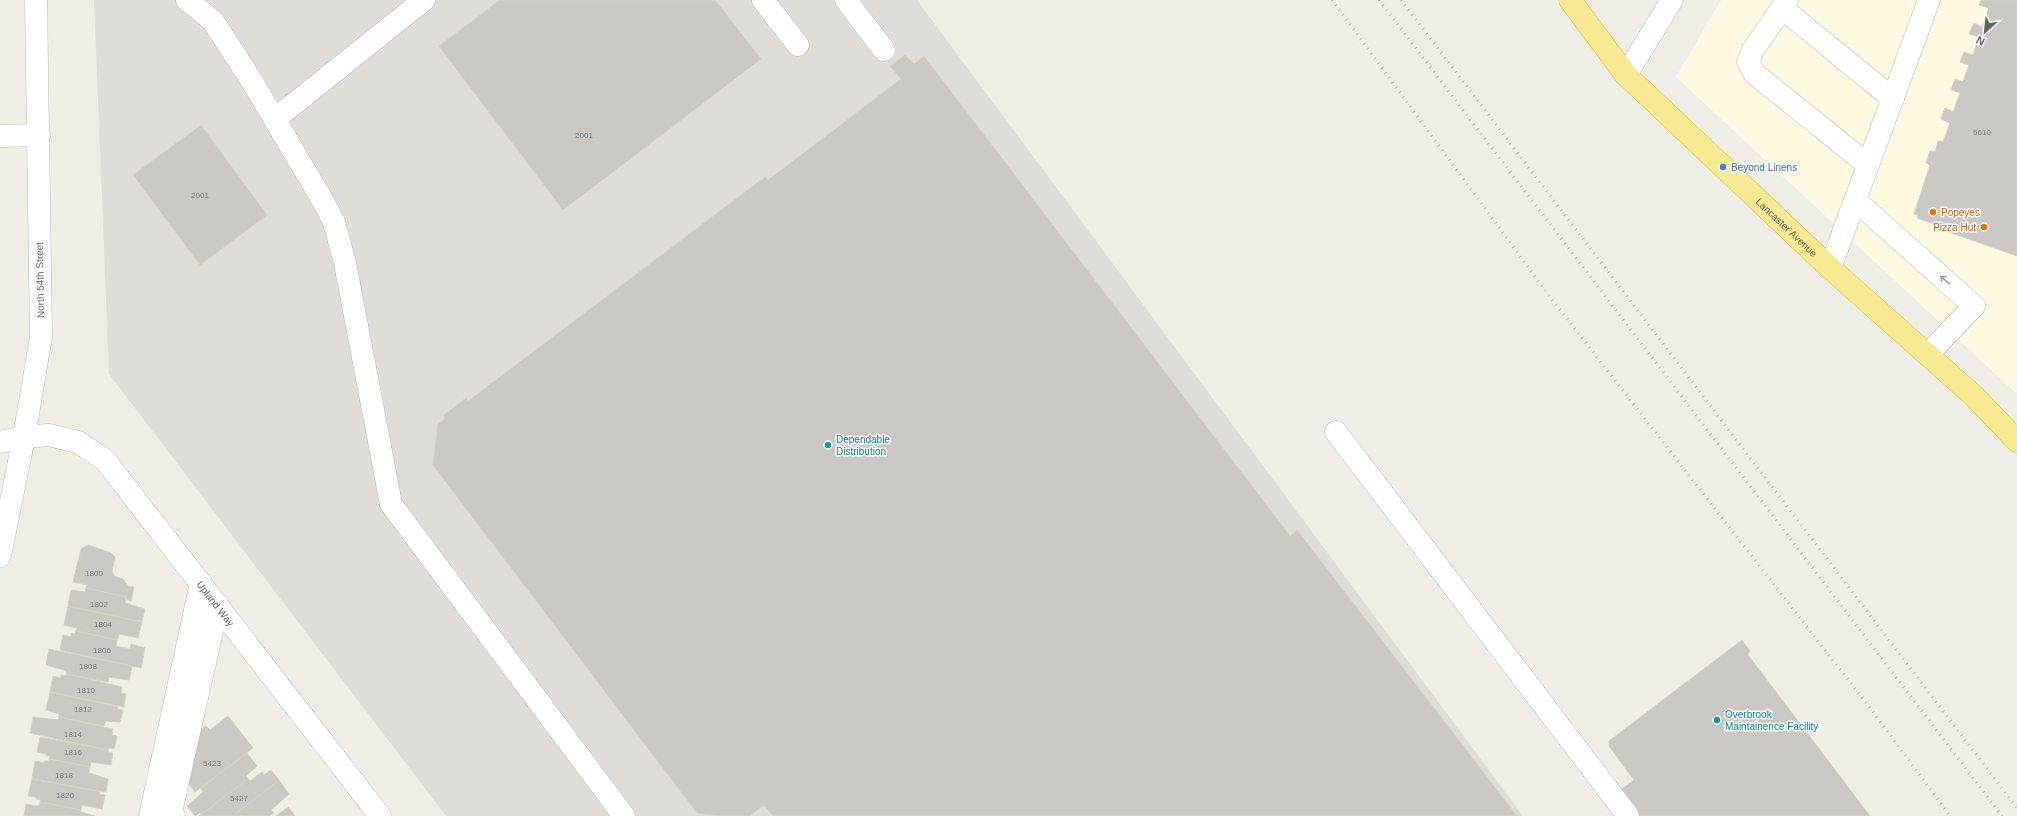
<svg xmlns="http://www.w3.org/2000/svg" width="2017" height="816" font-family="Arial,sans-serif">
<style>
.commercial{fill:#fdf8de}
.industrial{fill:#deddd8}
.building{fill:#cbc8c3;stroke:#d4d1c5}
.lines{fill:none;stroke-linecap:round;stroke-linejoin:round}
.minor-casing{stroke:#b6b8bc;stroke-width:23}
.highway-casing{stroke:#edbb08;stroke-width:23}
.minor{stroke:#fff;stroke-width:22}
.highway{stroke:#f9e993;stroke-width:22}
.rail{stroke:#b6b7b7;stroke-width:3;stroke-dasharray:1 5;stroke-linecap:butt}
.oneway{stroke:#9ea0a3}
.shop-dot{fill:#3f7fe0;stroke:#fff;stroke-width:1.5}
.food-dot{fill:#e8710a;stroke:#fff;stroke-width:1.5}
.culture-dot{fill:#0f9aa8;stroke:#fff;stroke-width:1.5}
.labels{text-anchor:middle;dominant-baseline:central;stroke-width:3;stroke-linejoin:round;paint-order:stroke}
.number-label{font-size:8px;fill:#797b7d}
.shop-label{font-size:10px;fill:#366cbe;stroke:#fff;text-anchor:start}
.food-label{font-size:10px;fill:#c56008;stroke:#fff;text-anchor:start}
.street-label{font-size:10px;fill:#5e6166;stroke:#fff}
.culture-label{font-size:10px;fill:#0d838f;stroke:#fff;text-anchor:start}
</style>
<rect width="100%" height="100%" fill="#efeee6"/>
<polygon class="commercial" points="1721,0 2017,0 2017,394 1676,77"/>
<polygon class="industrial" points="94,0 917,0 1523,816 446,816 109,374"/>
<g class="building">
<polygon points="500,0 715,0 761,59 563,210 439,46"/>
<polygon points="1981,0 2017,0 2017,256 1943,230 1945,228 1917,218 1918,215 1914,214 1930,165 1926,163 1930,151 1935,152 1938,141 1943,142 1950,123 1941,119 1945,108 1953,112 1960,93 1951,90 1955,79 1963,82 1969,65 1960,62 1964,52 1973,55 1979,37 1969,34 1974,23 1982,27 1989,8 1979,5"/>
<polygon points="905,55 914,64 924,56 1290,536 1297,530 1517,816 773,816 764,805 750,816 721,816 697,813 433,465 438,424 444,420 444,415 466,398 468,401 765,177 768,180 901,79 890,66"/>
<polygon points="201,125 267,215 200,265 133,175"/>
<polygon points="88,545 111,553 115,557 112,571 114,576 123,579 128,586 134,587 131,601 126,599 126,597 86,588 87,585 73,582 81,549"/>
<polygon points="86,588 126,597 125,603 145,609 142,621 136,620 136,621 68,606 71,590 85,592"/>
<polygon points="68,606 142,622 138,638 119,634 117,640 76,631 77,628 64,625"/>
<polygon points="76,631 117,640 116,646 130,649 131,644 145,648 141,668 60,650 63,635 71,637 71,633 75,634"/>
<polygon points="1742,640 1750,651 1748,655 1870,816 1638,816 1619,791 1634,780 1609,746 1609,741"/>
<polygon points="49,649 127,665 132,667 129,680 109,677 108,682 66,674 67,672 64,670 46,665"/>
<polygon points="66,674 122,687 121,693 126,694 124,707 50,692 53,676 60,678 61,675 66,676"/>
<polygon points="50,692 118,707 117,709 123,710 120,722 106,721 104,726 59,717 59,714 46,710"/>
<polygon points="228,716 253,748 195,792 184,777 192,737 206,726 210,730"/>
<polygon points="33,717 58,720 59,717 113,729 112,735 117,736 114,749 109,748 108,750 30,733"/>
<polygon points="40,737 108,750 108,752 113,753 111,765 91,762 90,767 49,759 50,756 46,756 46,754 37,752"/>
<polygon points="247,753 257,766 246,776 248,779 201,815 200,813 195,816 187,806 203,792 201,788"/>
<polygon points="49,759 90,767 89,773 108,779 106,792 32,779 35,761 44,763 44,761 49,761"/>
<polygon points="271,770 279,780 233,816 199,816 248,779 250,781 262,772 264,775"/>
<polygon points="32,779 42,781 44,783 44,781 100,792 99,794 105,795 102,809 82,805 81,810 40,802 41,800 36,799 36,797 28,796"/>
<polygon points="279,780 289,794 271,810 274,813 270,816 233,816"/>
<polygon points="40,802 81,810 81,812 95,816 24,816 26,804 35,806 40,805"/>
<polygon points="288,807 295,816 276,816"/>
</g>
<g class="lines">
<defs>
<g id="minor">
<polyline points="187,0 213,21 253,83 323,201 334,222 345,263 391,504 624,816"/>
<polyline points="763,0 798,45"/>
<polyline points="846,0 884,50"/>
<polyline points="1787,0 1782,8 1893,99"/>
<polyline points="1782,8 1753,50 1748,62 1755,74 1868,165"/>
<polyline points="1626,75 1672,0"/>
<polyline points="275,119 424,0"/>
<polyline points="0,136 39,135"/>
<polyline points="1855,200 1974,306 1928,354"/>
<polyline points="1830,268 1929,0"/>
<polyline points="1336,432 1628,816"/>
<path id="s1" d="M 0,442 L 24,437 L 49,435 L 78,442 L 105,460 L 380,816"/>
<polyline points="0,556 24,437 41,337 36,0"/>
<polyline points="150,816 201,583"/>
<polyline points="174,816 171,812 218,605"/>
</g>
<g id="highway">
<path id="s2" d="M 1570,0 L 1626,75 L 1830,268 L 1975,397 L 2017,441"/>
</g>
</defs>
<use href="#minor" class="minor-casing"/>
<use href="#highway" class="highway-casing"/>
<use href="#minor" class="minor"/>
<use href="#highway" class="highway"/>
<g class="rail">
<polyline points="1332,0 1547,293 1867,704 1950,816"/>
<polyline points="1379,0 2002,816"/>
<polyline points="1401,0 2017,808"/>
</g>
</g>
<defs><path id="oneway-shaft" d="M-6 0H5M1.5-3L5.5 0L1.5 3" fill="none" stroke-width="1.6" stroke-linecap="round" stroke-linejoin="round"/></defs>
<use class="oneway" href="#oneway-shaft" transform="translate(1945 280) rotate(-138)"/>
<circle class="shop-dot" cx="1723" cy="167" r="4"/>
<g class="food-dot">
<circle cx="1933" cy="212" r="4"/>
<circle cx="1984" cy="227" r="4"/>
</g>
<g class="culture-dot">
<circle cx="828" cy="445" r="4"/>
<circle cx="1717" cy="720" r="4"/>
</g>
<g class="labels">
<g class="number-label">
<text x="1982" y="132">5610</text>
<text x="584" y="135">2001</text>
<text x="200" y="195">2001</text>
<text x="94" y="573">1800</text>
<text x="99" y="604">1802</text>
<text x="103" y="624">1804</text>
<text x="102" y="650">1806</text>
<text x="88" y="666">1808</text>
<text x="86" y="690">1810</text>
<text x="83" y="709">1812</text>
<text x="73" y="734">1814</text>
<text x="73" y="752">1816</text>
<text x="212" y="763">5423</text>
<text x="64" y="775">1818</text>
<text x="65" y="795">1820</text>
<text x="239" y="798">5427</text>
</g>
<g class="shop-label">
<text x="1731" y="167">Beyond Linens</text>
</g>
<g class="food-label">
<text x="1941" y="212">Popeyes</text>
<text x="1976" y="227" text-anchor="end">Pizza Hut</text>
</g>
<g class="street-label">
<text stroke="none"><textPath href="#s2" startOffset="315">Lancaster Avenue</textPath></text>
<text transform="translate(40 280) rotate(-91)">North 54th Street</text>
<text stroke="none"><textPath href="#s1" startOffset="293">Upland Way</textPath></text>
</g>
<g class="culture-label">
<text x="836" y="439">Dependable<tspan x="836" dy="12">Distribution</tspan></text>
<text x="1725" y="714">Overbrook<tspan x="1725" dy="12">Maintainence Facility</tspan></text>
</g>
</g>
<g transform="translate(1985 32) rotate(207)" stroke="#ffffff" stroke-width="3" paint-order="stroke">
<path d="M0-3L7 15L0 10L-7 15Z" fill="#5e6166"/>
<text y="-6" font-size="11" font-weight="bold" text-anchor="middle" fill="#5e6166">N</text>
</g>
</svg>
